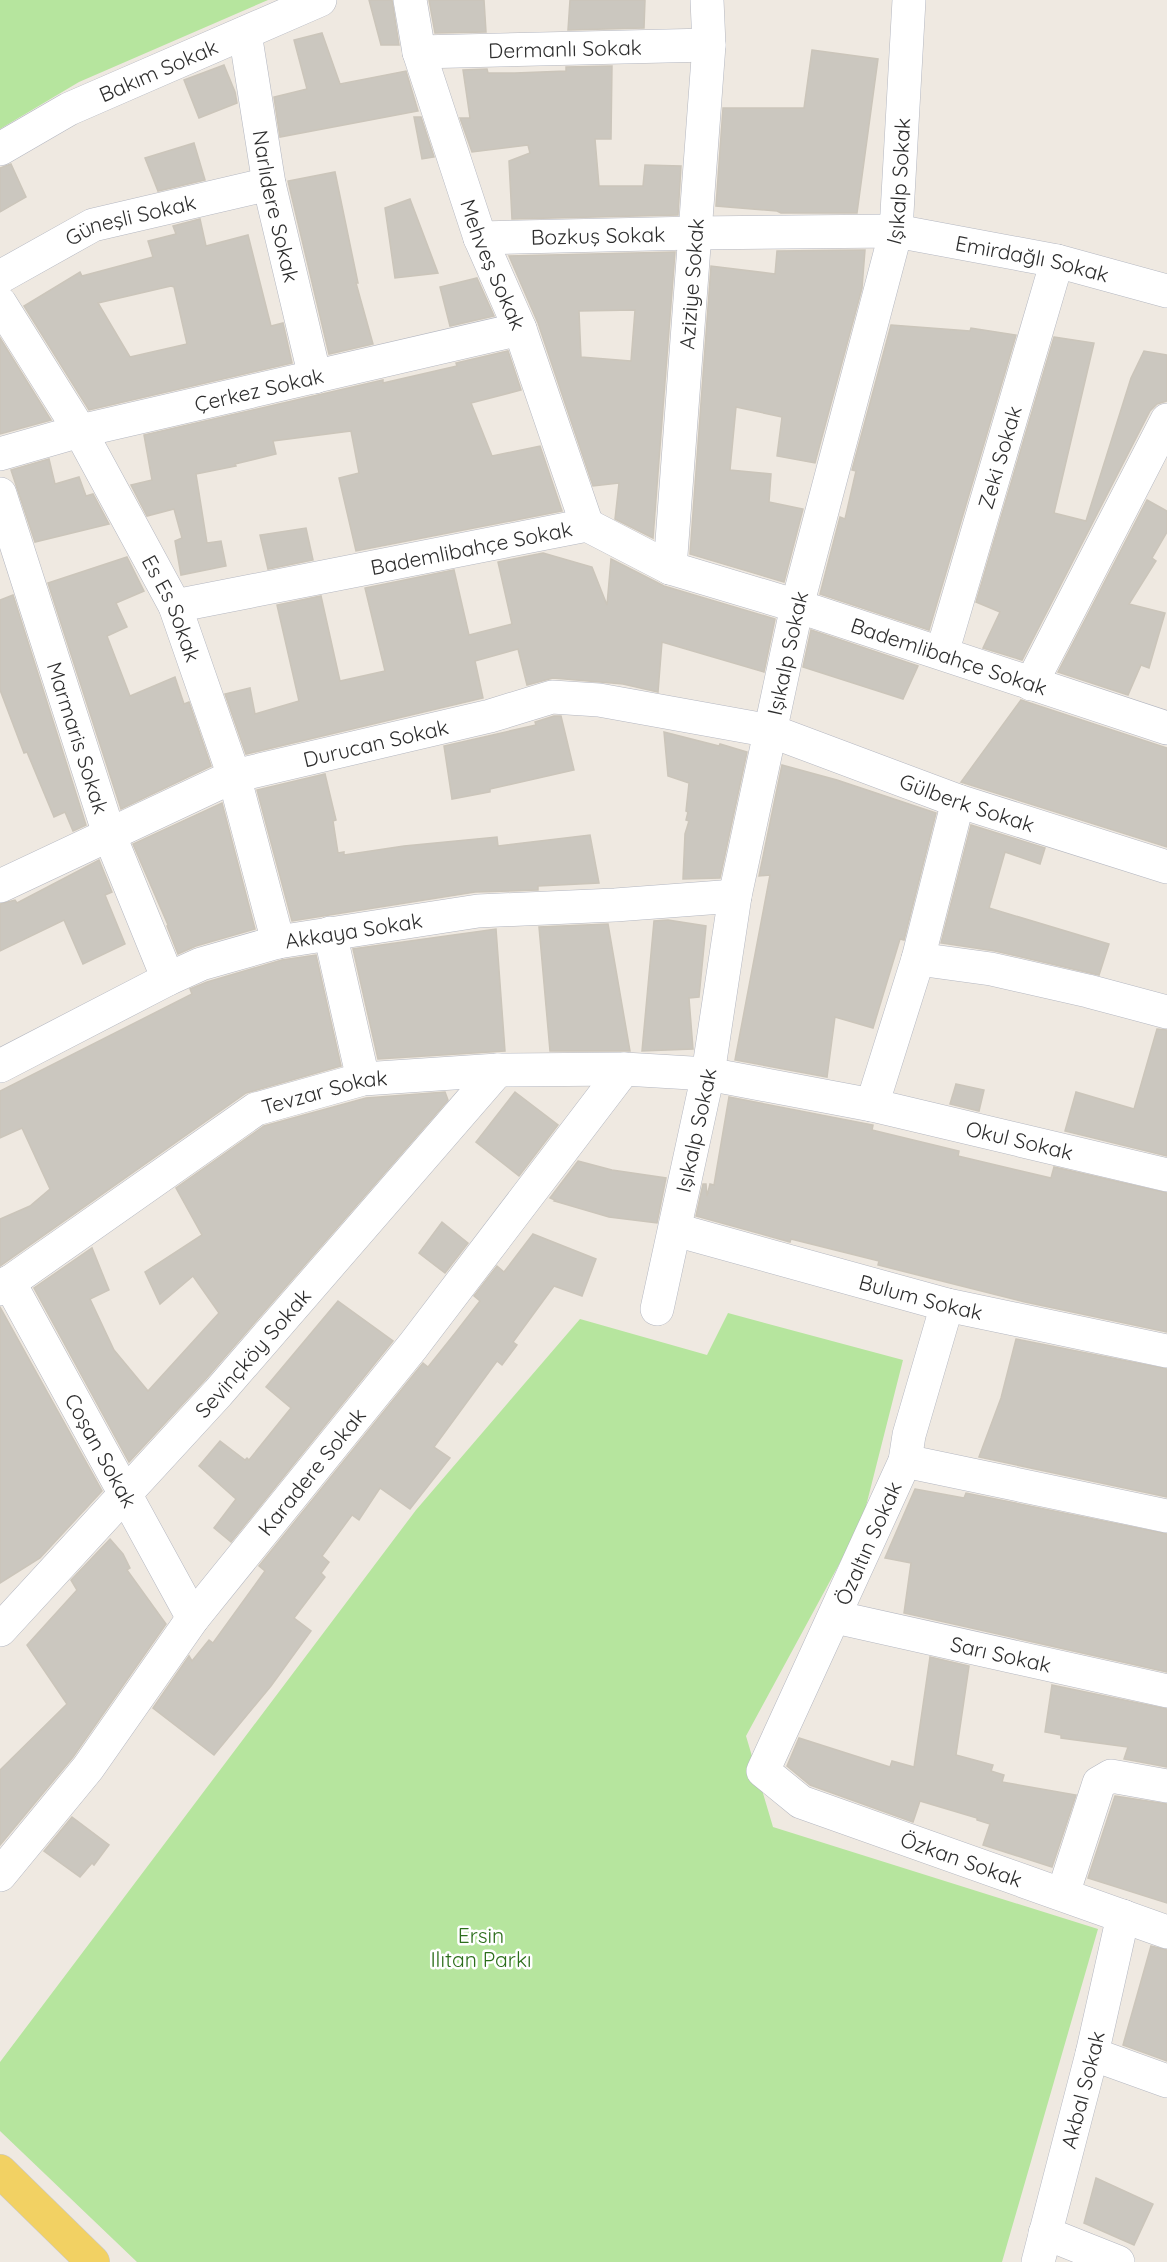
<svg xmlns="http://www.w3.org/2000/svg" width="1167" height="2262" font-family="Quicksand,sans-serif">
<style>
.green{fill:#b6e59e}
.building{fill:#cbc7bf;stroke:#cbc5ba;stroke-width:1.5;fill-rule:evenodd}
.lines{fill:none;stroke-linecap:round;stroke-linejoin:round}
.minor-casing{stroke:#b4b7c1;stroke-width:34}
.major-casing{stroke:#c9c9c9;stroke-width:34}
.minor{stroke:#fff;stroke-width:33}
.major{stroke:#f2d163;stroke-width:33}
.labels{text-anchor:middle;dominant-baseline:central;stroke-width:5;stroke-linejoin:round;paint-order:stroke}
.street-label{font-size:21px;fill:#2e2e2e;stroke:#fff}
.park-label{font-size:21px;fill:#2c6e1b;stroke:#fff}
</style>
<rect width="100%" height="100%" fill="#efe9e1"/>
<g class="green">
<polygon points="0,0 268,0 79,82 0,129"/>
<polygon points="728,1313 903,1360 862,1522 746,1736 773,1827 1098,1929 1002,2262 137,2262 0,2131 0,2062 416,1510 580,1319 707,1355"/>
</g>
<g class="building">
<polygon points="369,0 392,0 399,45 381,45"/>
<polygon points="429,0 484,0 486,32 435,33"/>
<polygon points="570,0 645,0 644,28 568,30"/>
<polygon points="322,33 340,84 406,71 418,111 280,137 274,97 307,89 294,40"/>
<polygon points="812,50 878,59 857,213 781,213 777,211 716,206 723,108 804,108"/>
<polygon points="224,65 235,92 237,103 199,118 184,80"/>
<polygon points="612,66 611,139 595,139 599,186 643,186 645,165 681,166 678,215 512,219 509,161 530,153 528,145 472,152 460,118 470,118 463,70 487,69 488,73 515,73 566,71 566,67"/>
<polygon points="414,117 421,117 434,157 422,159"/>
<polygon points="194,143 205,180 158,191 145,158"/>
<polygon points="11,164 26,197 0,212 0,168"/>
<polygon points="335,172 358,283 356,283 373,344 329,354 288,181"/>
<polygon points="410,199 438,273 395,278 385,208"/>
<path d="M 200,219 L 206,246 L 248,235 L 271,326 L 283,323 L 292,363 L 89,410 L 24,306 L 80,272 L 82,276 L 153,257 L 148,241 L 176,234 L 173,226 ZM 171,286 L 174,287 L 187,344 L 130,357 L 98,303 Z"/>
<polygon points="865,250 862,288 815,463 777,456 782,417 736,407 730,470 771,474 769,502 803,509 784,582 690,554 711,266 775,274 777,251"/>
<path d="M 675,252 L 653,538 L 615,519 L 619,483 L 593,486 L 538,323 L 509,256 ZM 635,310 L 631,361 L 581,357 L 579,311 Z"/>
<polygon points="477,278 494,316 450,326 440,287"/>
<polygon points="891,325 970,331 971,328 1016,335 929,630 820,594 840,517 845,519 856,471 852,470"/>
<polygon points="1054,337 1094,343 1054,513 1086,521 1131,378 1144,351 1167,355 1167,401 1157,404 1150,411 1022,660 983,648 1000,612 976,602"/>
<polygon points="0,338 51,420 0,434"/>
<polygon points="508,351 521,390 471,403 492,456 540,446 562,511 356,551 339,478 359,473 351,431 273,441 276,454 235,464 236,466 196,474 207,543 221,541 226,566 181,575 175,541 182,538 174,509 147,516 131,485 152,480 144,435 383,380 383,383 457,366 456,363"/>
<polygon points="49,459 55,484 79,477 86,496 93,494 109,524 35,542 11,470"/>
<polygon points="1147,500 1167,511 1167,532 1152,558 1156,561 1129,604 1165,613 1149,668 1141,665 1128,695 1058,672"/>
<polygon points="306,528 313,560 268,569 260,535"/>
<polygon points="543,553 592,567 607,605 611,559 664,586 775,619 764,672 662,642 658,692 623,684 553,678 527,685 518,649 475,661 483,698 246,754 225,694 250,688 255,714 299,701 277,605 321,596 340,681 385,671 365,588 454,570 469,635 512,624 498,562"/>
<polygon points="127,557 144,591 116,603 127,627 107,636 130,696 175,677 184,704 189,702 211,766 121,809 48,583"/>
<polygon points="13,595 86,825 73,831 65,812 54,817 27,752 24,753 0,690 0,600"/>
<polygon points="811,630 918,666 903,699 803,667"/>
<polygon points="1021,700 1167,748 1167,847 961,782"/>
<polygon points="554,716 561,716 574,770 490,789 490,792 452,799 444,746 536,725 535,722"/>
<polygon points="664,732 719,746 720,744 747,752 720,878 683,879 685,834 689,821 686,820 688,812 686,811 689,783 668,776"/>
<polygon points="782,765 837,780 936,813 904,940 900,939 873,1028 835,1017 827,1077 735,1060 770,875 759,876"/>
<polygon points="325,774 336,820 333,821 338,853 344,852 344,855 404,846 497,837 498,846 590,835 599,883 538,886 538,890 475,892 292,921 257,790"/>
<polygon points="222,803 255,929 196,946 178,954 167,926 168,925 133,844"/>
<polygon points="971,825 1045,848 1040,864 1005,852 989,908 1109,944 1099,975 995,951 941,943"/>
<polygon points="99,860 112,892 105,895 125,944 83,964 64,920 0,951 0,904 15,900 17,903"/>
<polygon points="668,920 706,926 699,997 689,998 693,1049 642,1051 654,921"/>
<polygon points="608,924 630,1051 550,1051 539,927"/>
<polygon points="496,929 505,1051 378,1059 353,949"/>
<polygon points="316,955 341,1066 246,1093 0,1266 0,1219 30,1206 50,1189 22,1128 0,1138 0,1091 192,994 190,989 207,982 282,960"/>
<polygon points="1157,1029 1167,1030 1167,1156 1065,1131 1076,1092 1134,1109"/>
<polygon points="956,1084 984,1090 979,1111 950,1104"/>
<polygon points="445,1092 448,1100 204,1381 129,1462 34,1288 92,1248 109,1290 90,1299 114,1350 148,1391 219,1313 193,1276 160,1304 145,1272 202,1235 176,1188 264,1126 366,1098"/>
<polygon points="515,1092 558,1125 519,1176 476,1142"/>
<polygon points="729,1097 873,1125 872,1130 959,1151 958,1156 1051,1178 1054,1167 1167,1193 1167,1332 1025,1302 878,1265 879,1261 791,1239 790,1242 696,1216 703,1184 706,1184 707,1196 710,1184 714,1185"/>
<polygon points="578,1161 612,1170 666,1178 657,1223 609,1217 554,1201 555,1200 550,1198"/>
<polygon points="442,1222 468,1243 445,1273 419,1253"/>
<polygon points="533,1234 596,1259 582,1296 554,1286 513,1342 517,1345 502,1365 497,1361 434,1447 450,1458 410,1509 380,1488 359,1520 352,1515 322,1556 329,1562 321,1573 325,1577 294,1618 311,1631 271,1686 214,1755 153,1708 189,1656 192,1661 209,1640 213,1643 265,1571 259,1566 423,1363 428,1367 456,1332 480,1301 474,1296 497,1266 504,1272"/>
<polygon points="338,1301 393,1341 231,1542 214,1528 236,1499 199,1466 220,1441 245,1460 247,1458 249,1460 291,1408 266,1387"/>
<polygon points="0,1307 102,1491 40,1558 0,1583"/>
<polygon points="1016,1339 1167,1369 1167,1497 979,1457 1001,1398"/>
<polygon points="915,1489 964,1498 966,1493 1167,1534 1167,1672 904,1613 911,1563 885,1558"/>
<polygon points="110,1539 123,1554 130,1568 127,1570 166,1624 73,1757 0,1845 0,1770 67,1704 27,1645 77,1590 71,1580"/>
<polygon points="930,1657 969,1666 956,1755 993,1765 991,1771 1004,1775 1002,1782 1076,1795 1052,1867 983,1845 990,1824 977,1820 977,1818 920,1801 913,1822 810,1785 787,1766 799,1738 890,1767 892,1761 914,1767"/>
<polygon points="1052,1685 1167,1709 1167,1767 1124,1759 1128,1747 1061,1738 1061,1735 1045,1732"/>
<polygon points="1115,1796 1167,1804 1167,1903 1088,1878"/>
<polygon points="72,1817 109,1845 94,1865 92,1863 80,1877 44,1851"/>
<polygon points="1151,1946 1167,1950 1167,2061 1123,2045"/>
<polygon points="1096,2178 1153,2204 1134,2245 1084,2223"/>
</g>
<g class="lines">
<defs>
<g id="minor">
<path id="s1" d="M 410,0 L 419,52 L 480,238 L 520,329 L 587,525"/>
<path id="s2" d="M 245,33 L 269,184 L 315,377"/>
<path id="s3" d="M 419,52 L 709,45"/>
<path id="s4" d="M 0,149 L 69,109 L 320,0"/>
<path id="s5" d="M 480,238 L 695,233 L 896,231 L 1057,261 L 1167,291"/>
<path id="s6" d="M 0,277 L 93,225 L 269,184"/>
<path id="s7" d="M 0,303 L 80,431 L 175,606 L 234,776 L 278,942"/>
<path id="s8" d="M 0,454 L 80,431 L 520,329"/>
<path id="s9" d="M 0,494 L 109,834 L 168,979"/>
<path id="s10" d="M 670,568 L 709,45 L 707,0"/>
<path id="s11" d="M 175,606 L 587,525 L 670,568 L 797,606 L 1167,728"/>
<path id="s12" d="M 942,653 L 1057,261"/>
<polyline points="1031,684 1167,420"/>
<path id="s13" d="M 0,886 L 234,776 L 490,716 L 552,697 L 599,700 L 771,731 L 958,801 L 1167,867"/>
<polyline points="330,933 363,1079"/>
<polyline points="918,959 991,969 1088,991 1167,1012"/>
<path id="s14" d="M 0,1066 L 168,979 L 201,964 L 278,942 L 478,911 L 615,905 L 735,896"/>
<polyline points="872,1105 918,959 958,801"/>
<path id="s15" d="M 676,1230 L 947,1305 L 1167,1351"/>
<path id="s16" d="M 9,1282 L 193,1618"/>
<path id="s17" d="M 0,1289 L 256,1109 L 363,1079 L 498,1070 L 624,1069 L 708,1074 L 872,1105 L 1167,1175"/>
<path id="s18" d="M 947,1305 L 909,1435 L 905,1461 L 763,1771 L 801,1802 L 1167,1932"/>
<path id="s19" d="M 657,1309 L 708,1074 L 735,896 L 797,606 L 896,231 L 909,0"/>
<polyline points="905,1461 1167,1516"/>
<path id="s20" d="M 835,1617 L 1167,1691"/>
<path id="s21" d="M 0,1630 L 218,1393 L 498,1070"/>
<path id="s22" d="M 0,1875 L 88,1768 L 193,1618 L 413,1346 L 624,1069"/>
<polyline points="1063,1894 1099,1783 1111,1776 1167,1786"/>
<polyline points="1092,2054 1167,2081"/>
<polyline points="1045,2233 1118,2262"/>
<path id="s23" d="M 1038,2262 L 1092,2054 L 1123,1916"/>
</g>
<polyline id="major" points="0,2171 93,2262"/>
</defs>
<use href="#minor" class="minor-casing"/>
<use href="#major" class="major-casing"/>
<use href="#minor" class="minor"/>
<use href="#major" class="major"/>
</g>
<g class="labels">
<g class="street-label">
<text stroke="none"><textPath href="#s3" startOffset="146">Dermanlı Sokak</textPath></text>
<text stroke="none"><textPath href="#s4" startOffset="177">Bakım Sokak</textPath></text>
<text stroke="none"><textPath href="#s19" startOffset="1155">Işıkalp Sokak</textPath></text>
<text stroke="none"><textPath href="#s2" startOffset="176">Narlıdere Sokak</textPath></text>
<text stroke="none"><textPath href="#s6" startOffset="144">Güneşli Sokak</textPath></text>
<text stroke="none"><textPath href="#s5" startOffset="118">Bozkuş Sokak</textPath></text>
<text stroke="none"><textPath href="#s5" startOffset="555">Emirdağlı Sokak</textPath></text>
<text stroke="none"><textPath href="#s1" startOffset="278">Mehveş Sokak</textPath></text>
<text stroke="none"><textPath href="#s10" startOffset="285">Aziziye Sokak</textPath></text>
<text stroke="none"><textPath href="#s8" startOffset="267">Çerkez Sokak</textPath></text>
<text stroke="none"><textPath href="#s12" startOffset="204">Zeki Sokak</textPath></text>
<text stroke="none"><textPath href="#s11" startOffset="302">Bademlibahçe Sokak</textPath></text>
<text stroke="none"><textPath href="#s7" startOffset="351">Es Es Sokak</textPath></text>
<text stroke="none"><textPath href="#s19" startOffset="669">Işıkalp Sokak</textPath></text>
<text stroke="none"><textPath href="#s11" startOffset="806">Bademlibahçe Sokak</textPath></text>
<text stroke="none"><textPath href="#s9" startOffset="256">Marmaris Sokak</textPath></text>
<text stroke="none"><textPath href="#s13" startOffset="404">Durucan Sokak</textPath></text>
<text stroke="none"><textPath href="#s13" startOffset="1017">Gülberk Sokak</textPath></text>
<text stroke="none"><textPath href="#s14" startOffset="382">Akkaya Sokak</textPath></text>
<text stroke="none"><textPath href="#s17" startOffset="384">Tevzar Sokak</textPath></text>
<text stroke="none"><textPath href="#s19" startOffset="183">Işıkalp Sokak</textPath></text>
<text stroke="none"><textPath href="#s17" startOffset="1088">Okul Sokak</textPath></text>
<text stroke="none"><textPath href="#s15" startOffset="254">Bulum Sokak</textPath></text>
<text stroke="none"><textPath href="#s21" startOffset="375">Sevinçköy Sokak</textPath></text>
<text stroke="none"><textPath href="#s16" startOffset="192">Coşan Sokak</textPath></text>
<text stroke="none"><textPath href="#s22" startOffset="510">Karadere Sokak</textPath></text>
<text transform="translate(868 1543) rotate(-66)">Özaltın Sokak</text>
<text stroke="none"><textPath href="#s20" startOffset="170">Sarı Sokak</textPath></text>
<text stroke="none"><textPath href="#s18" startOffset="722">Özkan Sokak</textPath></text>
<text stroke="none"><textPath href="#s23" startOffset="178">Akbal Sokak</textPath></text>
</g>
<g class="park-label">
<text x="481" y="1935">Ersin<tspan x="481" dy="24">Ilıtan Parkı</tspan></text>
</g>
</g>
</svg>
